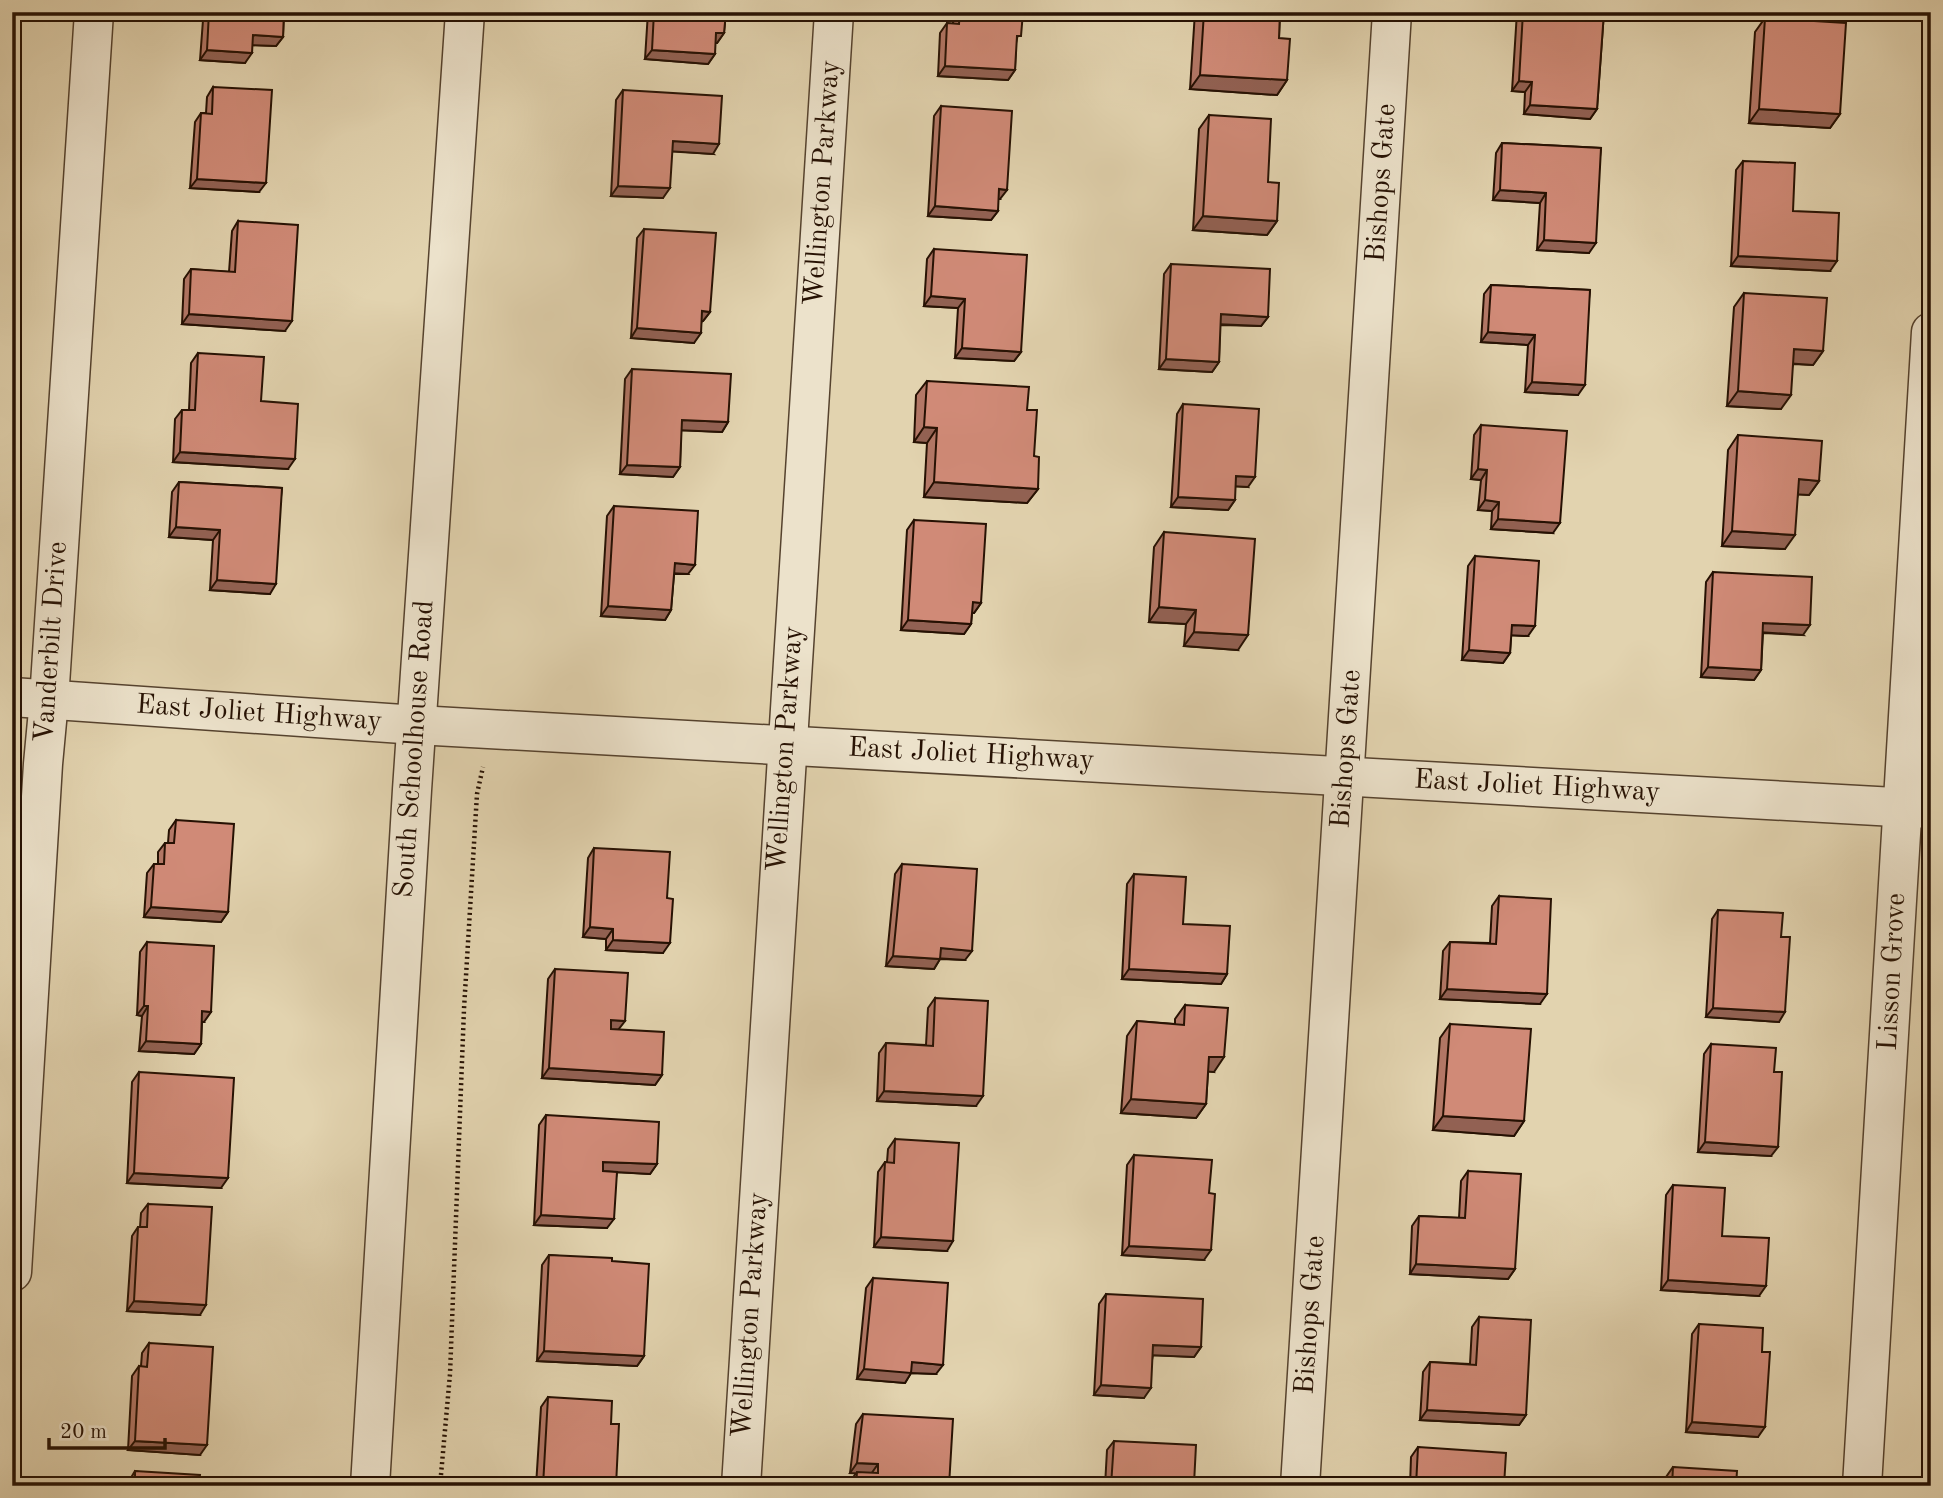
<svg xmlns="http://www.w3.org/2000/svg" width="1943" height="1498" font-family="'Old Standard TT',serif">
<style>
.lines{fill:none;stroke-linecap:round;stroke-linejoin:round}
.minor-casing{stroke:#55422e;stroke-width:41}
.path{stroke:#261103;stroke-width:4.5;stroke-dasharray:2 3.5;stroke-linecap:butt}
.minor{stroke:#ece2cb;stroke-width:38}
.wall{fill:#b37766;stroke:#261103;stroke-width:2}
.shaded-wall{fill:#926153;stroke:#261103;stroke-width:2}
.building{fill:#d08a77;stroke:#261103;stroke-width:2}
.labels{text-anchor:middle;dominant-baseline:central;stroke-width:5;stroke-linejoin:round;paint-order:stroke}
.street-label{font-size:28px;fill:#261103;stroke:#ece2cb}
</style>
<rect width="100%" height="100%" fill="#e2d3af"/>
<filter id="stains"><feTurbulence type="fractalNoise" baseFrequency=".00286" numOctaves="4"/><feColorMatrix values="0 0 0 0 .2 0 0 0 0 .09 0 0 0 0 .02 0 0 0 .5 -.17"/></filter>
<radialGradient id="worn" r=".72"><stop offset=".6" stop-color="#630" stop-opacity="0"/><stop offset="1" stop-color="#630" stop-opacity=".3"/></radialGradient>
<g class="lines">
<defs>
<g id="minor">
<polyline points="12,697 417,725 1931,809"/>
<polyline points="12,1272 43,764 49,700 94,12"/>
<polyline points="370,1486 412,790 465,12"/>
<polyline points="741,1486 834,12"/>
<polyline points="1300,1486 1392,12"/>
<polyline points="1862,1486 1931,332"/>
</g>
</defs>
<use href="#minor" class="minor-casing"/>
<polyline class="path" points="440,1486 450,1374 464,1009 477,794 483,767"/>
<use href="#minor" class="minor"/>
</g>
<g class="wall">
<polygon points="208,12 284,12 283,37 276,46 252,45 245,63 200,60 203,20"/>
<polygon points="648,12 726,12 724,33 717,43 715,43 715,54 708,64 645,59"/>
<polygon points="954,12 1023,12 1016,43 1015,70 1008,80 938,76 940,33 947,23 953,24"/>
<polygon points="1195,12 1280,12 1279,38 1287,80 1277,95 1190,89"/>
<polygon points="1517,12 1604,12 1597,109 1590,119 1524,114 1525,92 1512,91"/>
<polygon points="1765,18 1840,114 1830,128 1749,123 1755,32"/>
<polygon points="213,87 259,192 190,188 195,122 201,113 206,113 207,97"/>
<polygon points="623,90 713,154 672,151 663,198 611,196 616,100"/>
<polygon points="941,106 1000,199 998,199 998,211 991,220 928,216 934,116"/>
<polygon points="1209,115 1268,182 1277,221 1267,235 1193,230 1199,129"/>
<polygon points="1502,143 1601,148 1589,253 1537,250 1540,203 1493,200 1496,153"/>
<polygon points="1743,161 1793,211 1830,271 1731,266 1736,170"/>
<polygon points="238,221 285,331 182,324 184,279 191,269 229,272 232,231"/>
<polygon points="644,229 710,312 703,321 702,321 694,343 631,338 637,238"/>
<polygon points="934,249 1021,352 1014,361 955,358 958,308 924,306 927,259"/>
<polygon points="1171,264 1268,317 1261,326 1220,325 1219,362 1212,372 1159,369 1164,274"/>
<polygon points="1491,285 1590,290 1578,395 1525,392 1528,345 1481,342 1484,294"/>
<polygon points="1744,293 1823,351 1813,365 1793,364 1781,409 1727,406 1734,307"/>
<polygon points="198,353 261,401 288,469 173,462 175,419 182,410 189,410 191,363"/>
<polygon points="632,369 728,422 722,432 681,430 680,467 673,477 620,474 625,379"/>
<polygon points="927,381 1027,410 1038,489 1027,503 924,497 927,443 914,442 916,395"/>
<polygon points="1183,404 1248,487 1235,486 1235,500 1228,510 1171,507 1177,414"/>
<polygon points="1481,425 1553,533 1491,529 1492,511 1478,510 1481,480 1471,479 1474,435"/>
<polygon points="1738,435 1819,481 1809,495 1798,494 1785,549 1722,546 1728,450"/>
<polygon points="179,482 282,488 270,594 210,590 213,540 169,537 172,492"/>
<polygon points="614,506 688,574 674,574 671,610 665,620 601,616 607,516"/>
<polygon points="914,520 981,603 974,613 972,613 971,624 964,634 901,630 907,530"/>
<polygon points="1164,532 1238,650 1184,646 1186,624 1149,622 1154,547"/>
<polygon points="1475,556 1528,636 1511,635 1510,653 1503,663 1462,660 1468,566"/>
<polygon points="1713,572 1803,635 1763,633 1761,670 1754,680 1701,677 1706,582"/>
<polygon points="176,820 228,912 221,922 144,917 147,873 154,864 158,864 158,852 165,843 168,843 169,830"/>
<polygon points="594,848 667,898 663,953 606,950 606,939 583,937 588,858"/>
<polygon points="902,864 965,960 940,959 934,969 886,966 895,874"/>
<polygon points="1134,874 1183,924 1227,974 1221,984 1122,979 1127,884"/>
<polygon points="1499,896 1540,1004 1440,999 1443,951 1450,942 1490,943 1492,906"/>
<polygon points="1718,910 1781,937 1779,1022 1706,1017 1712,919"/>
<polygon points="147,942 204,1022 202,1022 201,1044 194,1054 139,1051 142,1016 137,1015 140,952"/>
<polygon points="555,969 619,1030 662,1075 655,1085 542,1078 548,979"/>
<polygon points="935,998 976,1106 877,1101 879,1053 886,1043 926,1045 928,1008"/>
<polygon points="1185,1005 1214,1072 1208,1071 1206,1104 1196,1118 1121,1113 1127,1036 1137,1021 1175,1024 1175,1019"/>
<polygon points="1450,1024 1524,1121 1514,1136 1433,1130 1440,1038"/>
<polygon points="1711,1044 1771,1156 1698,1152 1704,1054"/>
<polygon points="139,1072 221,1188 127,1183 132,1082"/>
<polygon points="546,1115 657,1164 650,1174 617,1172 607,1228 534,1225 539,1125"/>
<polygon points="895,1139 947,1251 874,1247 878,1172 885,1162 887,1162 888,1149"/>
<polygon points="1134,1155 1204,1260 1122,1255 1127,1165"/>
<polygon points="1468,1171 1515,1269 1508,1279 1410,1274 1412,1226 1419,1216 1459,1218 1461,1181"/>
<polygon points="1673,1185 1722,1236 1759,1296 1661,1290 1666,1195"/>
<polygon points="148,1204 200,1315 127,1311 132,1236 138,1227 140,1227 141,1213"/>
<polygon points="549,1255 612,1261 644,1356 637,1366 537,1361 542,1265"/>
<polygon points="873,1278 936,1374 911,1373 905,1383 857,1379 866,1288"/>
<polygon points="1106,1294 1201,1347 1194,1357 1153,1355 1144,1398 1094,1395 1099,1304"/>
<polygon points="1479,1317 1526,1415 1519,1425 1420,1420 1423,1372 1430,1362 1470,1364 1472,1327"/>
<polygon points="1699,1324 1762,1352 1758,1437 1686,1432 1692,1334"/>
<polygon points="149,1343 200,1455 128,1450 132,1376 139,1366 141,1366 142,1353"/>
<polygon points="548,1397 611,1424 616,1486 536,1486 541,1407"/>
<polygon points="863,1414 949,1486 850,1486 850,1482 856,1473 850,1473 856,1424"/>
<polygon points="1114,1441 1192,1486 1105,1486 1107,1450"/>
<polygon points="1418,1447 1504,1486 1410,1486 1411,1457"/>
<polygon points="1673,1467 1736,1486 1666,1486 1666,1477"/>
<polygon points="135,1471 199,1486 128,1486 129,1481"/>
</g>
<g class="shaded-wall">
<polygon points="716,33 724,33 717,43 709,43"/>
<polygon points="253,35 283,37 276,46 246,45"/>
<polygon points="207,50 252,53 245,63 200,60"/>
<polygon points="652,50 715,54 708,64 645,59"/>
<polygon points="945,66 1015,70 1008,80 938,76"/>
<polygon points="1200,75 1287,80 1277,95 1190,89"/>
<polygon points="1519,81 1532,82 1525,92 1512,91"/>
<polygon points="1530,105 1597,109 1590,119 1524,114"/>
<polygon points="1759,109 1840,114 1830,128 1749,123"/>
<polygon points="673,141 719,144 713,154 666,151"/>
<polygon points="197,179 266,183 259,192 190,188"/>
<polygon points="618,186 670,188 663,198 611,196"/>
<polygon points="999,189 1007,190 1000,199 992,199"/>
<polygon points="1500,190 1546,193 1540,203 1493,200"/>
<polygon points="935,206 998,211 991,220 928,216"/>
<polygon points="1203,216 1277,221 1267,235 1193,230"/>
<polygon points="1544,240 1596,243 1589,253 1537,250"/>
<polygon points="1738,256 1837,261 1830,271 1731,266"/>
<polygon points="931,296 965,299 958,308 924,306"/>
<polygon points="702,311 710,312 703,321 696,321"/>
<polygon points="189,314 292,321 285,331 182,324"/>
<polygon points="1221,314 1268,317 1261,326 1214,324"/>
<polygon points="637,328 701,333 694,343 631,338"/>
<polygon points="1488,332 1535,335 1528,345 1481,342"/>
<polygon points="962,348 1021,352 1014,361 955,358"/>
<polygon points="1794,349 1823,351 1813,365 1784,363"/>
<polygon points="1166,359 1219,362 1212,372 1159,369"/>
<polygon points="1532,382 1585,385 1578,395 1525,392"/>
<polygon points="1738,391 1791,395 1781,409 1727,406"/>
<polygon points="682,420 728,422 722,432 675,430"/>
<polygon points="924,427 937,428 927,443 914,442"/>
<polygon points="180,452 295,459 288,469 173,462"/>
<polygon points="627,465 680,467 673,477 620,474"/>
<polygon points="1478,469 1487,470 1481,480 1471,479"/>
<polygon points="1236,476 1255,477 1248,487 1229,486"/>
<polygon points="1799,479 1819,481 1809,495 1789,494"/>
<polygon points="934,482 1038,489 1027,503 924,497"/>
<polygon points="1178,497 1235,500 1228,510 1171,507"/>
<polygon points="1485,500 1499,502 1492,511 1478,510"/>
<polygon points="1498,519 1560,523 1553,533 1491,529"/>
<polygon points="176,527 220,530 213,540 169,537"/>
<polygon points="1732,531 1795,535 1785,549 1722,546"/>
<polygon points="675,563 695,565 688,574 668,573"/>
<polygon points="217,580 276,584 270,594 210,590"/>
<polygon points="973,602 981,603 974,613 966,612"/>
<polygon points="608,606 671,610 665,620 601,616"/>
<polygon points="1159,607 1196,610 1186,624 1149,622"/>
<polygon points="908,620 971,624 964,634 901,630"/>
<polygon points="1763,623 1810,625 1803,635 1757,632"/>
<polygon points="1512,625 1535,626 1528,636 1505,635"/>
<polygon points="1194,632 1248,635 1238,650 1184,646"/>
<polygon points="1469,650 1510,653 1503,663 1462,660"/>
<polygon points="1708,667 1761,670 1754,680 1701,677"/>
<polygon points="151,907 228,912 221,922 144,917"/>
<polygon points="590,927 613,929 606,939 583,937"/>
<polygon points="613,940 670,943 663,953 606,950"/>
<polygon points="941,948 972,951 965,960 934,958"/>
<polygon points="893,956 940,959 934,969 886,966"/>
<polygon points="1129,969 1227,974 1221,984 1122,979"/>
<polygon points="1447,989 1547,994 1540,1004 1440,999"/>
<polygon points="144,1006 148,1006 142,1016 137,1015"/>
<polygon points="1713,1008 1785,1012 1779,1022 1706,1017"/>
<polygon points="202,1011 211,1012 204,1022 195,1021"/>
<polygon points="611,1020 625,1021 618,1030 604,1030"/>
<polygon points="146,1041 201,1044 194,1054 139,1051"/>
<polygon points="1209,1057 1224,1057 1214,1072 1199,1071"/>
<polygon points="549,1068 662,1075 655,1085 542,1078"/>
<polygon points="884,1091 983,1096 976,1106 877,1101"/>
<polygon points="1131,1099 1206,1104 1196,1118 1121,1113"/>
<polygon points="1443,1116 1524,1121 1514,1136 1433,1130"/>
<polygon points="1705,1142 1778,1147 1771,1156 1698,1152"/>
<polygon points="603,1162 657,1164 650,1174 596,1171"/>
<polygon points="134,1173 228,1178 221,1188 127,1183"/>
<polygon points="541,1215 614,1219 607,1228 534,1225"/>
<polygon points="881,1237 953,1241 947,1251 874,1247"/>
<polygon points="1129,1246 1211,1250 1204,1260 1122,1255"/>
<polygon points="1416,1264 1515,1269 1508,1279 1410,1274"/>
<polygon points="1668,1280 1766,1286 1759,1296 1661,1290"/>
<polygon points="134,1301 206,1305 200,1315 127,1311"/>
<polygon points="1153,1345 1201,1347 1194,1357 1147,1355"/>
<polygon points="544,1351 644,1356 637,1366 537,1361"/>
<polygon points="912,1362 943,1365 936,1374 911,1373 905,1383 857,1379 864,1369"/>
<polygon points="1101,1385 1151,1388 1144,1398 1094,1395"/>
<polygon points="1427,1410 1526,1415 1519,1425 1420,1420"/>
<polygon points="1692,1422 1765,1427 1758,1437 1686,1432"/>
<polygon points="135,1441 207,1445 200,1455 128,1450"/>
<polygon points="857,1463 878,1464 871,1474 850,1473"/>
<polygon points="1180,1482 1194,1484 1192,1486 1178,1486"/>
</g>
<g class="building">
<polygon points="209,12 284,12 283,37 253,35 252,53 207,50"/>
<polygon points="654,12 726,12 724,33 716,33 715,54 652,50"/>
<polygon points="960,12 1023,12 1021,36 1017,36 1015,70 945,66 947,23 959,24"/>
<polygon points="1204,12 1280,12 1279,38 1290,39 1287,80 1200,75"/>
<polygon points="1523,12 1604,12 1597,109 1530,105 1532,82 1519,81"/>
<polygon points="1765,18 1846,23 1840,114 1759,109"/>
<polygon points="213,87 272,90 266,183 197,179 201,113 212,114"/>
<polygon points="623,90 722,96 719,144 673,141 670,188 618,186"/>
<polygon points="941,106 1012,111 1007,190 999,189 998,211 935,206"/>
<polygon points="1209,115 1271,119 1268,182 1279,183 1277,221 1203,216"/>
<polygon points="1502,143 1601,148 1596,243 1544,240 1546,193 1500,190"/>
<polygon points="1743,161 1795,163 1793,211 1839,213 1837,261 1738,256"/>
<polygon points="238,221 298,225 292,321 189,314 191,269 235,272"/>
<polygon points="644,229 716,233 710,312 702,311 701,333 637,328"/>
<polygon points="934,249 1027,255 1021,352 962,348 965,299 931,296"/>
<polygon points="1171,264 1270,269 1268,317 1221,314 1219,362 1166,359"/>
<polygon points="1491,285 1590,290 1585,385 1532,382 1535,335 1488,332"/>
<polygon points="1744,293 1827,298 1823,351 1794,349 1791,395 1738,391"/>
<polygon points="198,353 264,357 261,401 298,404 295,459 180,452 182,410 195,410"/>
<polygon points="632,369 731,374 728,422 682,420 680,467 627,465"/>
<polygon points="927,381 1029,387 1027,410 1037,410 1034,456 1039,457 1038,489 934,482 937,428 924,427"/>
<polygon points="1183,404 1259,409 1255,477 1236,476 1235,500 1178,497"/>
<polygon points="1481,425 1567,431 1560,523 1498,519 1499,502 1485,500 1487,470 1478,469"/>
<polygon points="1738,435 1822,441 1819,481 1799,479 1795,535 1732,531"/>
<polygon points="179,482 282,488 276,584 217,580 220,530 176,527"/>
<polygon points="614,506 698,511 695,565 675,563 671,610 608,606"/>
<polygon points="914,520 986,524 981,603 973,602 971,624 908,620"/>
<polygon points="1164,532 1255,539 1248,635 1194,632 1196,610 1159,607"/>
<polygon points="1475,556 1539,561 1535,626 1512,625 1510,653 1469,650"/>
<polygon points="1713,572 1812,577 1810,625 1763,623 1761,670 1708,667"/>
<polygon points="176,820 234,824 228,912 151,907 154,864 164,864 165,843 174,843"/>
<polygon points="594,848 670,852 667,898 673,899 670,943 613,940 613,929 590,927"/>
<polygon points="902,864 977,869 972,951 941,948 940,959 893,956"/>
<polygon points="1134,874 1186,877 1183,924 1230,926 1227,974 1129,969"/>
<polygon points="1499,896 1551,899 1547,994 1447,989 1450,942 1496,944"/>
<polygon points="1718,910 1783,913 1781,937 1790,937 1785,1012 1713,1008"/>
<polygon points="147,942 214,946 211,1012 202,1011 201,1044 146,1041 148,1006 144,1006"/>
<polygon points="555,969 628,973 625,1021 611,1020 611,1029 664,1032 662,1075 549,1068"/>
<polygon points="935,998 988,1001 983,1096 884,1091 886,1043 933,1046"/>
<polygon points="1185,1005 1228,1008 1224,1057 1209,1057 1206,1104 1131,1099 1137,1021 1184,1025"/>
<polygon points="1450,1024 1531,1029 1524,1121 1443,1116"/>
<polygon points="1711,1044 1776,1048 1774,1072 1782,1072 1778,1147 1705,1142"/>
<polygon points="139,1072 234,1078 228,1178 134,1173"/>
<polygon points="546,1115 659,1122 657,1164 603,1162 603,1171 617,1172 614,1219 541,1215"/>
<polygon points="895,1139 959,1143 953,1241 881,1237 885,1162 894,1163"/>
<polygon points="1134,1155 1212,1160 1209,1193 1215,1194 1211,1250 1129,1246"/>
<polygon points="1468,1171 1521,1174 1515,1269 1416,1264 1419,1216 1465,1218"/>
<polygon points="1673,1185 1725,1188 1722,1236 1769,1238 1766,1286 1668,1280"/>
<polygon points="148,1204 212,1207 206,1305 134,1301 138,1227 147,1227"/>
<polygon points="549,1255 612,1258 612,1261 649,1264 644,1356 544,1351"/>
<polygon points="873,1278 948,1283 943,1365 912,1362 911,1373 864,1369"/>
<polygon points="1106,1294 1203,1299 1201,1347 1153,1345 1151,1388 1101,1385"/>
<polygon points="1479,1317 1531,1320 1526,1415 1427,1410 1430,1362 1476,1365"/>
<polygon points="1699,1324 1763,1328 1762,1352 1770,1352 1765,1427 1692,1422"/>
<polygon points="149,1343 213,1347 207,1445 135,1441 139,1366 147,1367"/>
<polygon points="548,1397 612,1401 611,1424 619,1424 616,1486 543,1486"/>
<polygon points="863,1414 953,1419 949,1486 856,1486 857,1472 878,1473 878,1464 857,1463"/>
<polygon points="1114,1441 1196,1445 1194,1484 1180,1482 1180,1486 1111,1486"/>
<polygon points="1418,1447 1506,1453 1504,1486 1416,1486"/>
<polygon points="1673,1467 1737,1471 1736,1486 1672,1486"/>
<polygon points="135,1471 200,1475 199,1486 135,1486"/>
</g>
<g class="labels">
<g class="street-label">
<text transform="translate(823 183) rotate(-86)">Wellington Parkway</text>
<text transform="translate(1382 183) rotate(-86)">Bishops Gate</text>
<text transform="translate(52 642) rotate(-86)">Vanderbilt Drive</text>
<text transform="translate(259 714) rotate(4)">East Joliet Highway</text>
<text transform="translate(415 749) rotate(-86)">South Schoolhouse Road</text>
<text transform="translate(786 749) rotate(-86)">Wellington Parkway</text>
<text transform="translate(1347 749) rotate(-86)">Bishops Gate</text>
<text transform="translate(971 755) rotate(3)">East Joliet Highway</text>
<text transform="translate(1537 787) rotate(3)">East Joliet Highway</text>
<text transform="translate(1893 972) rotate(-87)">Lisson Grove</text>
<text transform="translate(751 1315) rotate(-86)">Wellington Parkway</text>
<text transform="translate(1311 1315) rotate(-86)">Bishops Gate</text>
</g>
</g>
<rect width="1943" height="1498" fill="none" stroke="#e2d3af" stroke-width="42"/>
<rect x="14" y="14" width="1915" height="1470" fill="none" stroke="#261103" stroke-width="3.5"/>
<rect x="21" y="21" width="1901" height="1456" fill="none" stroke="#261103" stroke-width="2"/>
<path d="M49 1438v10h116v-10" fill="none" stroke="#261103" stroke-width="3.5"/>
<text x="60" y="1438" font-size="21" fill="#261103" stroke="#ece2cb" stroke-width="5" paint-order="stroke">20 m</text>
<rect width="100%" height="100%" filter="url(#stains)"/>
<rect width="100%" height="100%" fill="url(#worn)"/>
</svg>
